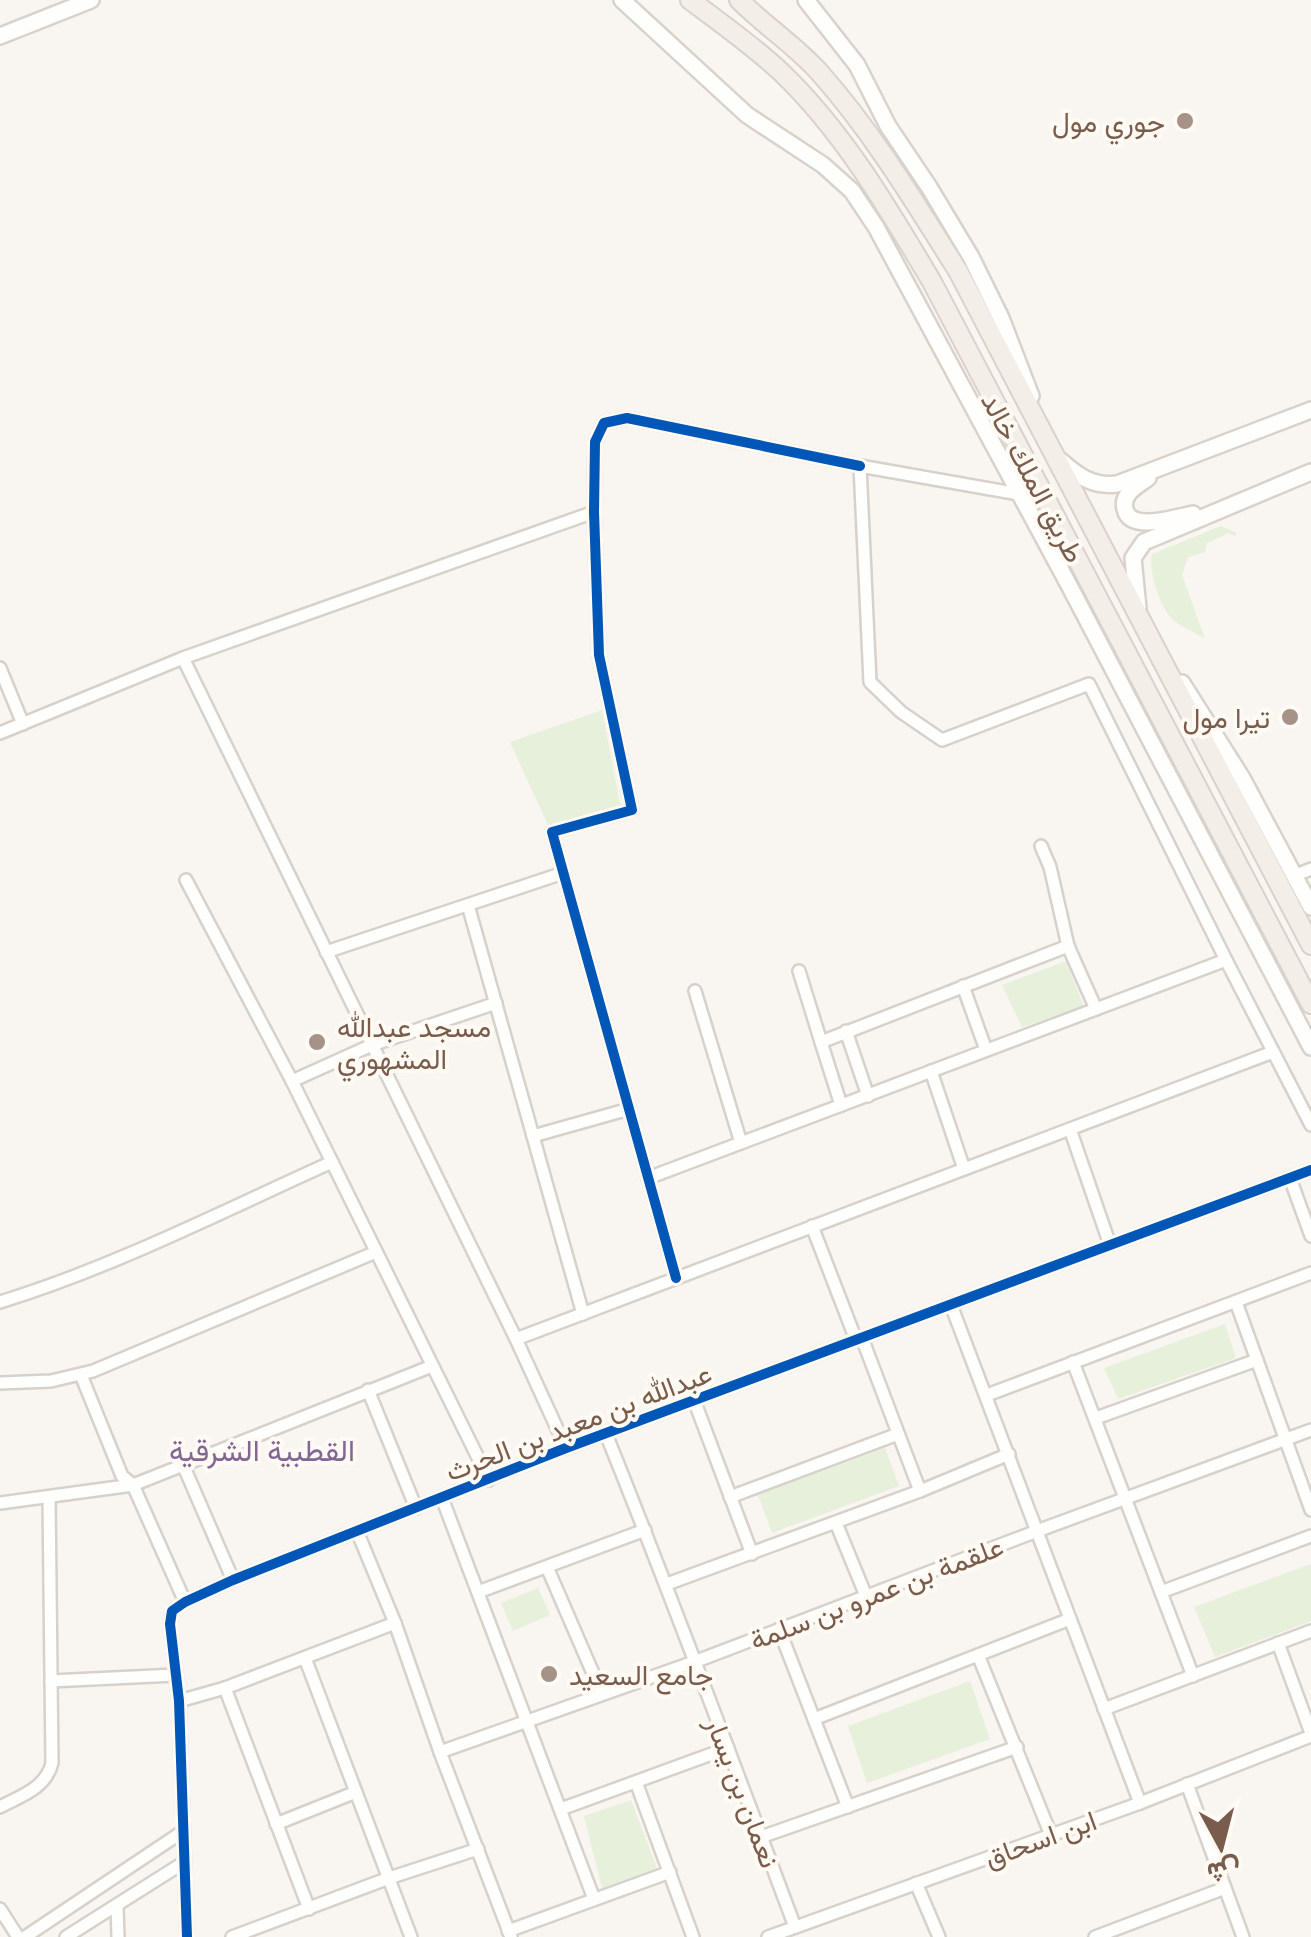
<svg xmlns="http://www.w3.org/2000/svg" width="1311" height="1937" font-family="Lato,Vazirmatn,sans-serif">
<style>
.green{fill:#e7f0db}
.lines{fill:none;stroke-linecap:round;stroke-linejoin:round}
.street-casing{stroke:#d7d1cb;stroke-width:16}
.secondary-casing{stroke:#d9d2cb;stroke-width:20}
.primary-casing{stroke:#dad1cc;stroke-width:22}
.street{stroke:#fefefd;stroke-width:11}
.secondary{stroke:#fefefd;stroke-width:15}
.primary{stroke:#f3eee8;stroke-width:18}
.cycleway-casing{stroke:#fffaf3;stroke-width:16}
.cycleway{stroke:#0057b8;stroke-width:10}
.poi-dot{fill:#a69286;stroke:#fffaf3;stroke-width:4}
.labels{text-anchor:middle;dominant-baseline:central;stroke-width:8;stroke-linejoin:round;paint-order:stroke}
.poi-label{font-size:28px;fill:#7a5c4d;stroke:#fffaf3;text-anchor:end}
.street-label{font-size:28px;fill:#7a5c4d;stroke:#fffaf3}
.neighbourhood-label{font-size:30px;fill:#846695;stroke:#fffaf3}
</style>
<rect width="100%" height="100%" fill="#f9f5f0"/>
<g class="green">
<path d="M 1221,526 L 1237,533 L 1235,536 L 1229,533 L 1207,543 L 1205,552 L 1188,557 L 1182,575 L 1205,639 C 1196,632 1185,629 1176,622 C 1161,612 1148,572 1152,554 Z"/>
<polygon points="602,710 621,809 548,825 510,742"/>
<polygon points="1066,961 1084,1007 1022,1027 1002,985"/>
<polygon points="1225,1324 1236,1358 1118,1399 1104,1368"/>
<polygon points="885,1448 899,1486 772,1533 758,1495"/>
<polygon points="1311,1564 1311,1621 1215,1657 1194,1607"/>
<polygon points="538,1588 550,1615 513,1631 501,1603"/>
<polygon points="970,1681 990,1739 867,1783 848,1726"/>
<polygon points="631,1800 657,1868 602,1888 584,1816"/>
</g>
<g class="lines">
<defs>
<g id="street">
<polyline points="1019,494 860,466 870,682 901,712 942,740 1089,684 1226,960 1311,1125"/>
<polyline points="183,658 516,1339 566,1448"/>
<polyline points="0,668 23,724"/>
<polyline points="0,733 183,658 594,512"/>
<polyline points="1041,846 1050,867 1068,946 1096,1009"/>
<polyline points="1296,875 1311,869"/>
<polyline points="186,880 292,1081 489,1480"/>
<polyline points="468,905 583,1314"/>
<polyline points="326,952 563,873"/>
<polyline points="799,971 821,1042 1068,946"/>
<polyline points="963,986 986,1050"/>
<polyline points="695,991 741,1143"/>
<polyline points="846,1031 868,1096"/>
<polyline points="821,1042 841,1105"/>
<polyline points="931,1071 964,1169"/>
<polyline points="292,1081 372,1045 496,1003"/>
<polyline points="1070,1129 1110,1245"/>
<polyline points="533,1136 629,1109"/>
<polyline points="648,1178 1226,960"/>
<polyline points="1290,1178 1311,1236"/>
<polyline points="812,1226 856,1340"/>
<polyline points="676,1278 552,832 632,810 599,655 594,512 595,442 604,423 627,418 860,466"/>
<path d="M 0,1302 C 114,1267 223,1211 332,1162"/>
<polyline points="1236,1302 1311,1510"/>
<polyline points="951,1305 1140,1803"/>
<polyline points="862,1338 920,1491"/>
<polyline points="516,1339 1273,1052"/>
<polyline points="1073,1362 1193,1676"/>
<polyline points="81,1375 122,1476 133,1485 185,1602"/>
<polyline points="0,1383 51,1381 93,1371 376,1252"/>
<polyline points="368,1390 416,1508"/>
<polyline points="987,1395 1311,1273"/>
<polyline points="694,1400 752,1554"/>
<polyline points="1096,1418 1257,1360"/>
<path d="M 606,1434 C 672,1597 733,1762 795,1927"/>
<polyline points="184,1467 233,1580"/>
<polyline points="730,1497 898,1434"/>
<polyline points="442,1498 594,1899"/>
<polyline points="0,1503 133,1485 432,1366"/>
<polyline points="836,1523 866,1596"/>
<polyline points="357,1531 395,1623 440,1752 511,1937"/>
<polyline points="547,1567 602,1694"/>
<polyline points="667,1584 920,1491 1009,1454"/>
<polyline points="478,1592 645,1530"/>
<polyline points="1161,1592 1311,1536"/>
<polyline points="779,1629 848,1807"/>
<polyline points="1278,1643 1311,1733"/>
<polyline points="978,1655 1051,1835"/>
<polyline points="305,1658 411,1937"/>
<polyline points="51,1681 175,1675"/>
<polyline points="225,1688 309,1909"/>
<polyline points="179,1701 225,1688 395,1623"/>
<polyline points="1104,1709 1311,1631"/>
<polyline points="814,1719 1070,1619"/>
<polyline points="440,1752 694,1662 1037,1531 1311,1430"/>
<polyline points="636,1782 693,1937"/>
<polyline points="1187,1784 1243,1937"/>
<path d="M 0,1807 C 21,1796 46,1788 52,1763 L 49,1497"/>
<polyline points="561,1809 728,1748"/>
<polyline points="276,1824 356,1792"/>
<polyline points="761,1837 1017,1747"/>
<polyline points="916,1883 939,1937"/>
<polyline points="117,1906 118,1937"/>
<polyline points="0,1909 18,1937"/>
<polyline points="508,1931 670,1872"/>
<polyline points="25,1937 182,1832"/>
<polyline points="66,1937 183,1863"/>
<polyline points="187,1937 179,1701 170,1624 172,1611 185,1602 233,1580 566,1448 1311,1170"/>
<polyline points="232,1937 389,1878 478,1849"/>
<polyline points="768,1937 1140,1803 1311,1736"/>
<polyline points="1095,1937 1225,1888"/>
</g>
<g id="secondary">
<polyline points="622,0 747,115 823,165 852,191 876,227 1071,589 1311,1047"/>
<polyline points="806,0 857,65 888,126 929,187 971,257 1001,318 1031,396"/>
<polyline points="0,36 91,0"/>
<path d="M 1061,461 C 1078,476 1093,487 1117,484 L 1311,410"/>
<path d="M 1148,478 C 1137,486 1121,494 1125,509 C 1130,533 1177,517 1193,514"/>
<polyline points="1138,608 1133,558 1144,542 1311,472"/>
<polyline points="1182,683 1242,778 1311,907"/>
</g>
<g id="primary">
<path d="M 690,0 C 721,23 752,45 780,71 C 843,131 888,208 932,282 L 1311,1004"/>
<path d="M 739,0 C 765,26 796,46 820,73 C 874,134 915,203 958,271 L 1311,945"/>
</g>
</defs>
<use href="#street" class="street-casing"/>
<use href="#secondary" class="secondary-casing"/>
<use href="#primary" class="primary-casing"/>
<use href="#street" class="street"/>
<use href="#secondary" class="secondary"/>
<use href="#primary" class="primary"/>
<defs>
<g id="cycleway">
<polyline points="676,1278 552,832 632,810 599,655 594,512 595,442 604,423 627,418 860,466"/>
<polyline points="187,1937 179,1701 170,1624 172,1611 185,1602 233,1580 566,1448 1311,1170"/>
</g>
</defs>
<use href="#cycleway" class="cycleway-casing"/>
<use href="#cycleway" class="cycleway"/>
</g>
<g class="poi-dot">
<circle cx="1185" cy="121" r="10"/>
<circle cx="1290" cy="717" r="10"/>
<circle cx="317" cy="1042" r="10"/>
<circle cx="549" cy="1674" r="10"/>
</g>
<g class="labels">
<g class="poi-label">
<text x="1165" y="121">جوري مول</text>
<text x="1270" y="717">تيرا مول</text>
<text x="337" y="1026" text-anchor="start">مسجد عبدالله<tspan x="337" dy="32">المشهوري</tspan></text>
<text x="569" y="1674" text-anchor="start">جامع السعيد</text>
</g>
<g class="street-label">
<text transform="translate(1034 477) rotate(62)">طريق الملك خالد</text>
<text transform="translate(578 1421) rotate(-21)">عبدالله بن معبد بن الحرث</text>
<text transform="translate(876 1592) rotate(-21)">علقمة بن عمرو بن سلمة</text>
<text transform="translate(744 1792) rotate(69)">نعمان بن يسار</text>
<text transform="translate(1040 1838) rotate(-20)">ابن اسحاق</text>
</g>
<g class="neighbourhood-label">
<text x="262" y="1449">القطبية الشرقية</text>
</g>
</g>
<g transform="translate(1221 1847) rotate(173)" stroke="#fffaf3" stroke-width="8" paint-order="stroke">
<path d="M0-8L18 38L0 25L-18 38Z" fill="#7a5c4d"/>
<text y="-15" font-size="28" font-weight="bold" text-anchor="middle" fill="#7a5c4d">ش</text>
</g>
</svg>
